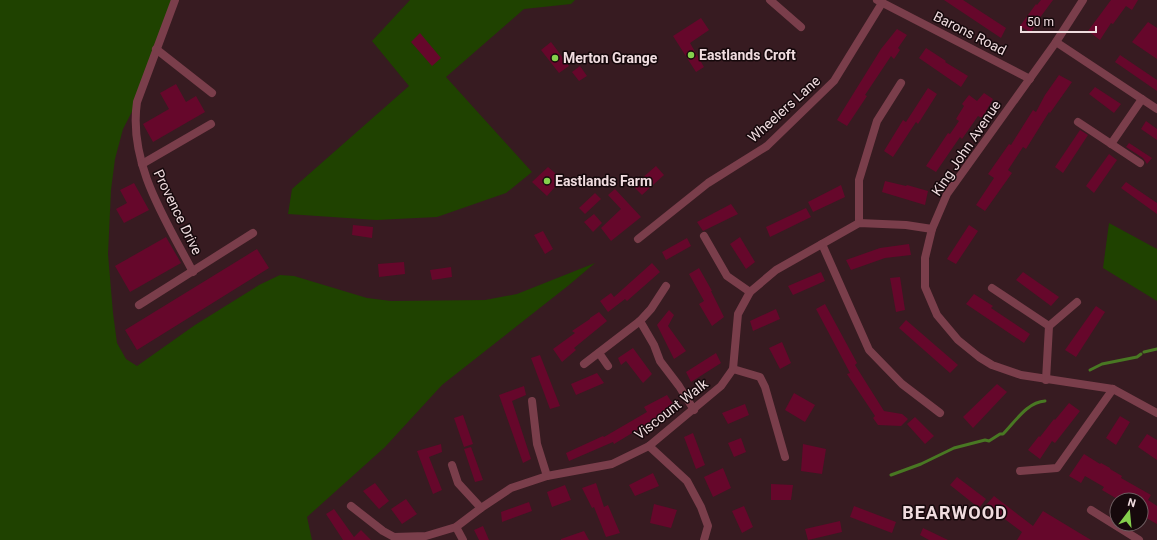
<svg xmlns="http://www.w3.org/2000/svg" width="1157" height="540" font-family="Roboto,sans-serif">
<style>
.green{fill:#1f4200}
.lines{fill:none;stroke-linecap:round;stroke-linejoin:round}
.stream{stroke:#497823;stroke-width:3}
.building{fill:#66072b}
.minor{stroke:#7a3e4b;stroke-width:8}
.poi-dot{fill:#85cf4d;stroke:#16090c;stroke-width:1.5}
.labels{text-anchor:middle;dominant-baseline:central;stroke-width:3;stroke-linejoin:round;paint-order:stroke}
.street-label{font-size:14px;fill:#f0dcdf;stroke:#16090c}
.poi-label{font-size:14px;font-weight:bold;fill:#f0dcdf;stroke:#16090c;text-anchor:start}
.district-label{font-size:18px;font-weight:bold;letter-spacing:1px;fill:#f0dcdf;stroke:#16090c}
</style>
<rect width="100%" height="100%" fill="#371b21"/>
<g class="green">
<polygon points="0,0 175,0 137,102 123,129 115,159 111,190 108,254 113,313 117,343 126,359 137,366 195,325 259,285 280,275 294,276 367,298 391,301 485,300 517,294 595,263 569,285 442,385 385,447 307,517 312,540 0,540"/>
<polygon points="410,0 575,0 571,4 524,9 446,77 532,172 506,193 437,217 376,220 288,214 292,189 409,86 372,41"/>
<polygon points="1109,223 1157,249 1157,301 1103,268"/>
</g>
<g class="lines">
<g class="stream">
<polyline points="1144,352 1157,349"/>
<polyline points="1090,370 1102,364 1137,357 1141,354"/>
<path d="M 891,475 L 921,464 L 954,448 L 985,440 L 989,441 L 1000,434 L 1003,434 C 1015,422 1027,402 1045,401"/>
</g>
</g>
<g class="building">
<polygon points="944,0 963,0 1006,28 1001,38"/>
<polygon points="1041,0 1053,0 1036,23 1031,33 1020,26 1036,4 1037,5"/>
<polygon points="1111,0 1138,0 1132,10 1126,6 1113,24 1111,23 1100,40 1088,31"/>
<polygon points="701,18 709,30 690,43 704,67 696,72 673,36"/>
<polygon points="1148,22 1157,28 1157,59 1132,42"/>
<polygon points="897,29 907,35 898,48 900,50 894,59 891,56 865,95 867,96 847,126 837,120 881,49"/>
<polygon points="420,33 441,58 432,66 411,42"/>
<polygon points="551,42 569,66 559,73 541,50"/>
<polygon points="926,48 946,61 945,62 968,76 961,87 919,58"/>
<polygon points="1120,55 1157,80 1157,91 1115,62"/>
<polygon points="580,66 587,76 579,81 572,72"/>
<polygon points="1059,75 1072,82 1050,113 1049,112 1026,149 1023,147 1008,170 1012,173 985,211 976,205 994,178 988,174 1009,144 1011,145 1033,110 1036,112 1045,95"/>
<polygon points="176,84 186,102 196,96 205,112 153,142 143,124 169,109 160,93"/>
<polygon points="1095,87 1121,104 1114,113 1089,94"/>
<polygon points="928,88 937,94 918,124 916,122 893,157 884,151 903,120 906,122"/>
<polygon points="984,93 993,99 982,118 978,116 962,139 960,137 936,172 926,166 948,133 950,134 959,121 956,119 964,106 962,104 969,95 977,101"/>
<polygon points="1146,121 1157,129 1157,140 1141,129"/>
<polygon points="1080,130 1088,135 1063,173 1055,167"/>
<polygon points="1129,143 1152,158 1147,164 1143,158 1126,147"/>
<polygon points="1109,154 1117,160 1094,193 1086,186"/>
<polygon points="656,166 664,175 642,195 633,186"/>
<polygon points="548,167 562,179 547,196 532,182"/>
<polygon points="885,181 906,186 907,185 928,191 925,205 882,192"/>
<polygon points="1126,182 1157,203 1157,214 1121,188"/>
<polygon points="134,183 149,210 124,223 116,209 127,203 120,190"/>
<polygon points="841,185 845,197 813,212 808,202"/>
<polygon points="615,189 641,217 611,241 601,228 621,209 608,195"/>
<polygon points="595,193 601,199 585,214 579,208"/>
<polygon points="731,204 738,214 703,231 697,222"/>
<polygon points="806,208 811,217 770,237 766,227"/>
<polygon points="594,214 602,223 593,232 584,222"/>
<polygon points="353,225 373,227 372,238 352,235"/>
<polygon points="969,225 978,231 956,264 947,259"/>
<polygon points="543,231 553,249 545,254 534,235"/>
<polygon points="166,237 181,263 130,292 115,266"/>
<polygon points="740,237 755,262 746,269 730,244"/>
<polygon points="687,238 691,246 666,260 662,252"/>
<polygon points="909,244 911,255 885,258 851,270 846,260 880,248"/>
<polygon points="257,249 269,268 137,350 125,330"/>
<polygon points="404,262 405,274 379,277 378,264"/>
<polygon points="652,263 660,272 627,301 625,299 608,312 600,301 611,293 614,297"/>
<polygon points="451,267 452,277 432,280 430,270"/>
<polygon points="699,268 712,291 711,291 724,317 712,326 699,304 704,301 689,274"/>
<polygon points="821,272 825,281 793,295 788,286"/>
<polygon points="1023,272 1059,297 1051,306 1016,280"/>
<polygon points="900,277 905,310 896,312 890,278"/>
<polygon points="974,294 993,306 991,308 1030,334 1024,343 966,304"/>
<polygon points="825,304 857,363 855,365 884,411 902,414 908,419 901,426 878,425 873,418 875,416 847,374 850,373 816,309"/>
<polygon points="1096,306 1105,312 1076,357 1065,350"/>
<polygon points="776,309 780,319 753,331 750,321"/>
<polygon points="669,310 674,315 668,326 686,351 674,359 657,325"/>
<polygon points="599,312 607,321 574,348 576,350 562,362 553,349 575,333 572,331 590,319 590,318"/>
<polygon points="906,320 958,365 950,373 899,328"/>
<polygon points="782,342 791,363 780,369 769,348"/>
<polygon points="633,348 652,374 643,383 626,361 621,365 618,358"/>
<polygon points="716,353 721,363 691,382 686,372"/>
<polygon points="540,355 560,406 550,409 531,358"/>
<polygon points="597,373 604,383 576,395 571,384"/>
<polygon points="997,384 1007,392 973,428 963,417"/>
<polygon points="524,386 526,395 512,401 531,459 523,463 499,395"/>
<polygon points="794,393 815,405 805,422 785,410"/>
<polygon points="667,395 675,407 614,444 613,442 569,461 566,453 603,436 604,437 647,412 644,407"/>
<polygon points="1069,403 1080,411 1055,443 1052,441 1040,459 1028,450 1039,436 1040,437 1054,419 1055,420"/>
<polygon points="745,404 749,415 728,424 722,413"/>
<polygon points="463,415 473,444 464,447 454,418"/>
<polygon points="1120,416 1130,422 1116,445 1106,438"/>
<polygon points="915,417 934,436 925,444 907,424"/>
<polygon points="693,433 705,465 696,469 684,437"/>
<polygon points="1147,434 1157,440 1157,460 1138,447"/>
<polygon points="741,438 746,452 734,457 728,443"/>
<polygon points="441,444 442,452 429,457 442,490 433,494 417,451"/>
<polygon points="803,444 826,449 822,474 801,471"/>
<polygon points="471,447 483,480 475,482 464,449"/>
<polygon points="1084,454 1100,464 1101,463 1110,468 1110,469 1122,476 1121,478 1151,495 1148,500 1157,506 1157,524 1141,515 1141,500 1119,500 1102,490 1104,487 1085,476 1081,483 1069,476"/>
<polygon points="723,468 731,488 713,497 704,477"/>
<polygon points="653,473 659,486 635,496 629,485"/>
<polygon points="957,477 986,499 979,508 950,485"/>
<polygon points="375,483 389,501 379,509 363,491"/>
<polygon points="596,483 604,507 608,505 620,533 606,537 594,507 592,508 582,488"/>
<polygon points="771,484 793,485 791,500 771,500"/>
<polygon points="565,485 571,500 552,507 547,492"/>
<polygon points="994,496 1033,526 1043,511 1091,540 1017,540 1022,532 986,505"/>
<polygon points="406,499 417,514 402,524 391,509"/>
<polygon points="529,502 532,511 502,522 501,512"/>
<polygon points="654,504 677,510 671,528 650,523"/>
<polygon points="744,506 753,527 742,533 732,511"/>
<polygon points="854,506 896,522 892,533 850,517"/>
<polygon points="334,509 354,537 361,530 371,540 343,540 326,514"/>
<polygon points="840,521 842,532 808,540 805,529"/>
<polygon points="483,526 489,540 479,540 474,530"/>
<polygon points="923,528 948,540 929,540 920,535"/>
<polygon points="584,531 589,540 561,540 561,539"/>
</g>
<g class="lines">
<g class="minor">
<path d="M 175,0 L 137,102 C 128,163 165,219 193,272"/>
<polyline points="770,0 801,27"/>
<polyline points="877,0 1030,79"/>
<polyline points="1083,0 1056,42 947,194 932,229 925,258 925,287 937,315 958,340 979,357 992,365 1021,375 1113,389 1157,413"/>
<polyline points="1056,42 1157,109"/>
<polyline points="156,49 212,93"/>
<polyline points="1078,122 1140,163"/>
<polyline points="1111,144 1142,99"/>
<polyline points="142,164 211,124"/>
<polyline points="859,223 859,180 877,121 901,83"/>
<polyline points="704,236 727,276 750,292"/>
<polyline points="638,239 708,183 767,146 834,81 882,3"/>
<polyline points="822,244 869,350 902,384 940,413"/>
<polyline points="992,288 1049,326 1046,380"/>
<polyline points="139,305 253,233"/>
<polyline points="640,321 654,345 660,361 679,386 694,410"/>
<polyline points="1049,326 1077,302"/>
<polyline points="599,353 608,366"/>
<polyline points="584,364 640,321 651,309 666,286"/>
<polyline points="733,369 760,377 765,387 785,457"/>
<polyline points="532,401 537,444 547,476"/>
<polyline points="649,446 687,481 701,507 708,526 704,540"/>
<polyline points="452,465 458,483 481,508"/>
<polyline points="1020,471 1057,468 1113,389"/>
<polyline points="351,506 383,531 394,537 426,536 456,527 481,508 511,488 547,476 612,464 649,446 721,386 733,369 738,314 750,292 776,270 859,223 906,225 932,229"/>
<polyline points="1091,510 1139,540"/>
<polyline points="456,527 463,540"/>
</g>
</g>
<g class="poi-dot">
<circle cx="691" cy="55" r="4"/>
<circle cx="555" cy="58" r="4"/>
<circle cx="547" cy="181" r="4"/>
</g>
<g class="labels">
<g class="street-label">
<text transform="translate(970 33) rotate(27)">Barons Road</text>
<text transform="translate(784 109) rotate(-42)">Wheelers Lane</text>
<text transform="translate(966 148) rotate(-56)">King John Avenue</text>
<text transform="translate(178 212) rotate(64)">Provence Drive</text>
<text transform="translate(671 409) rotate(-38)">Viscount Walk</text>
</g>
<g class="poi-label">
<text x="699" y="55">Eastlands Croft</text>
<text x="563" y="58">Merton Grange</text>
<text x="555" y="181">Eastlands Farm</text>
</g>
<g class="district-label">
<text x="955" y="512">BEARWOOD</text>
</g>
</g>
<g transform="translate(1129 512) rotate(16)"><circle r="19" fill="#16090c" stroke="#6d5d60"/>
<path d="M0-3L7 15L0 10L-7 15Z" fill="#85cf4d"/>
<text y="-6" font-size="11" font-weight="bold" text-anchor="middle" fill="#f0dcdf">N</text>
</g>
<path d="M1021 26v6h75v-6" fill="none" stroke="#f0dcdf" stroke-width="2"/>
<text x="1027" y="26" font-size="12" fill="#f0dcdf" stroke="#16090c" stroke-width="3" paint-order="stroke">50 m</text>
</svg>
